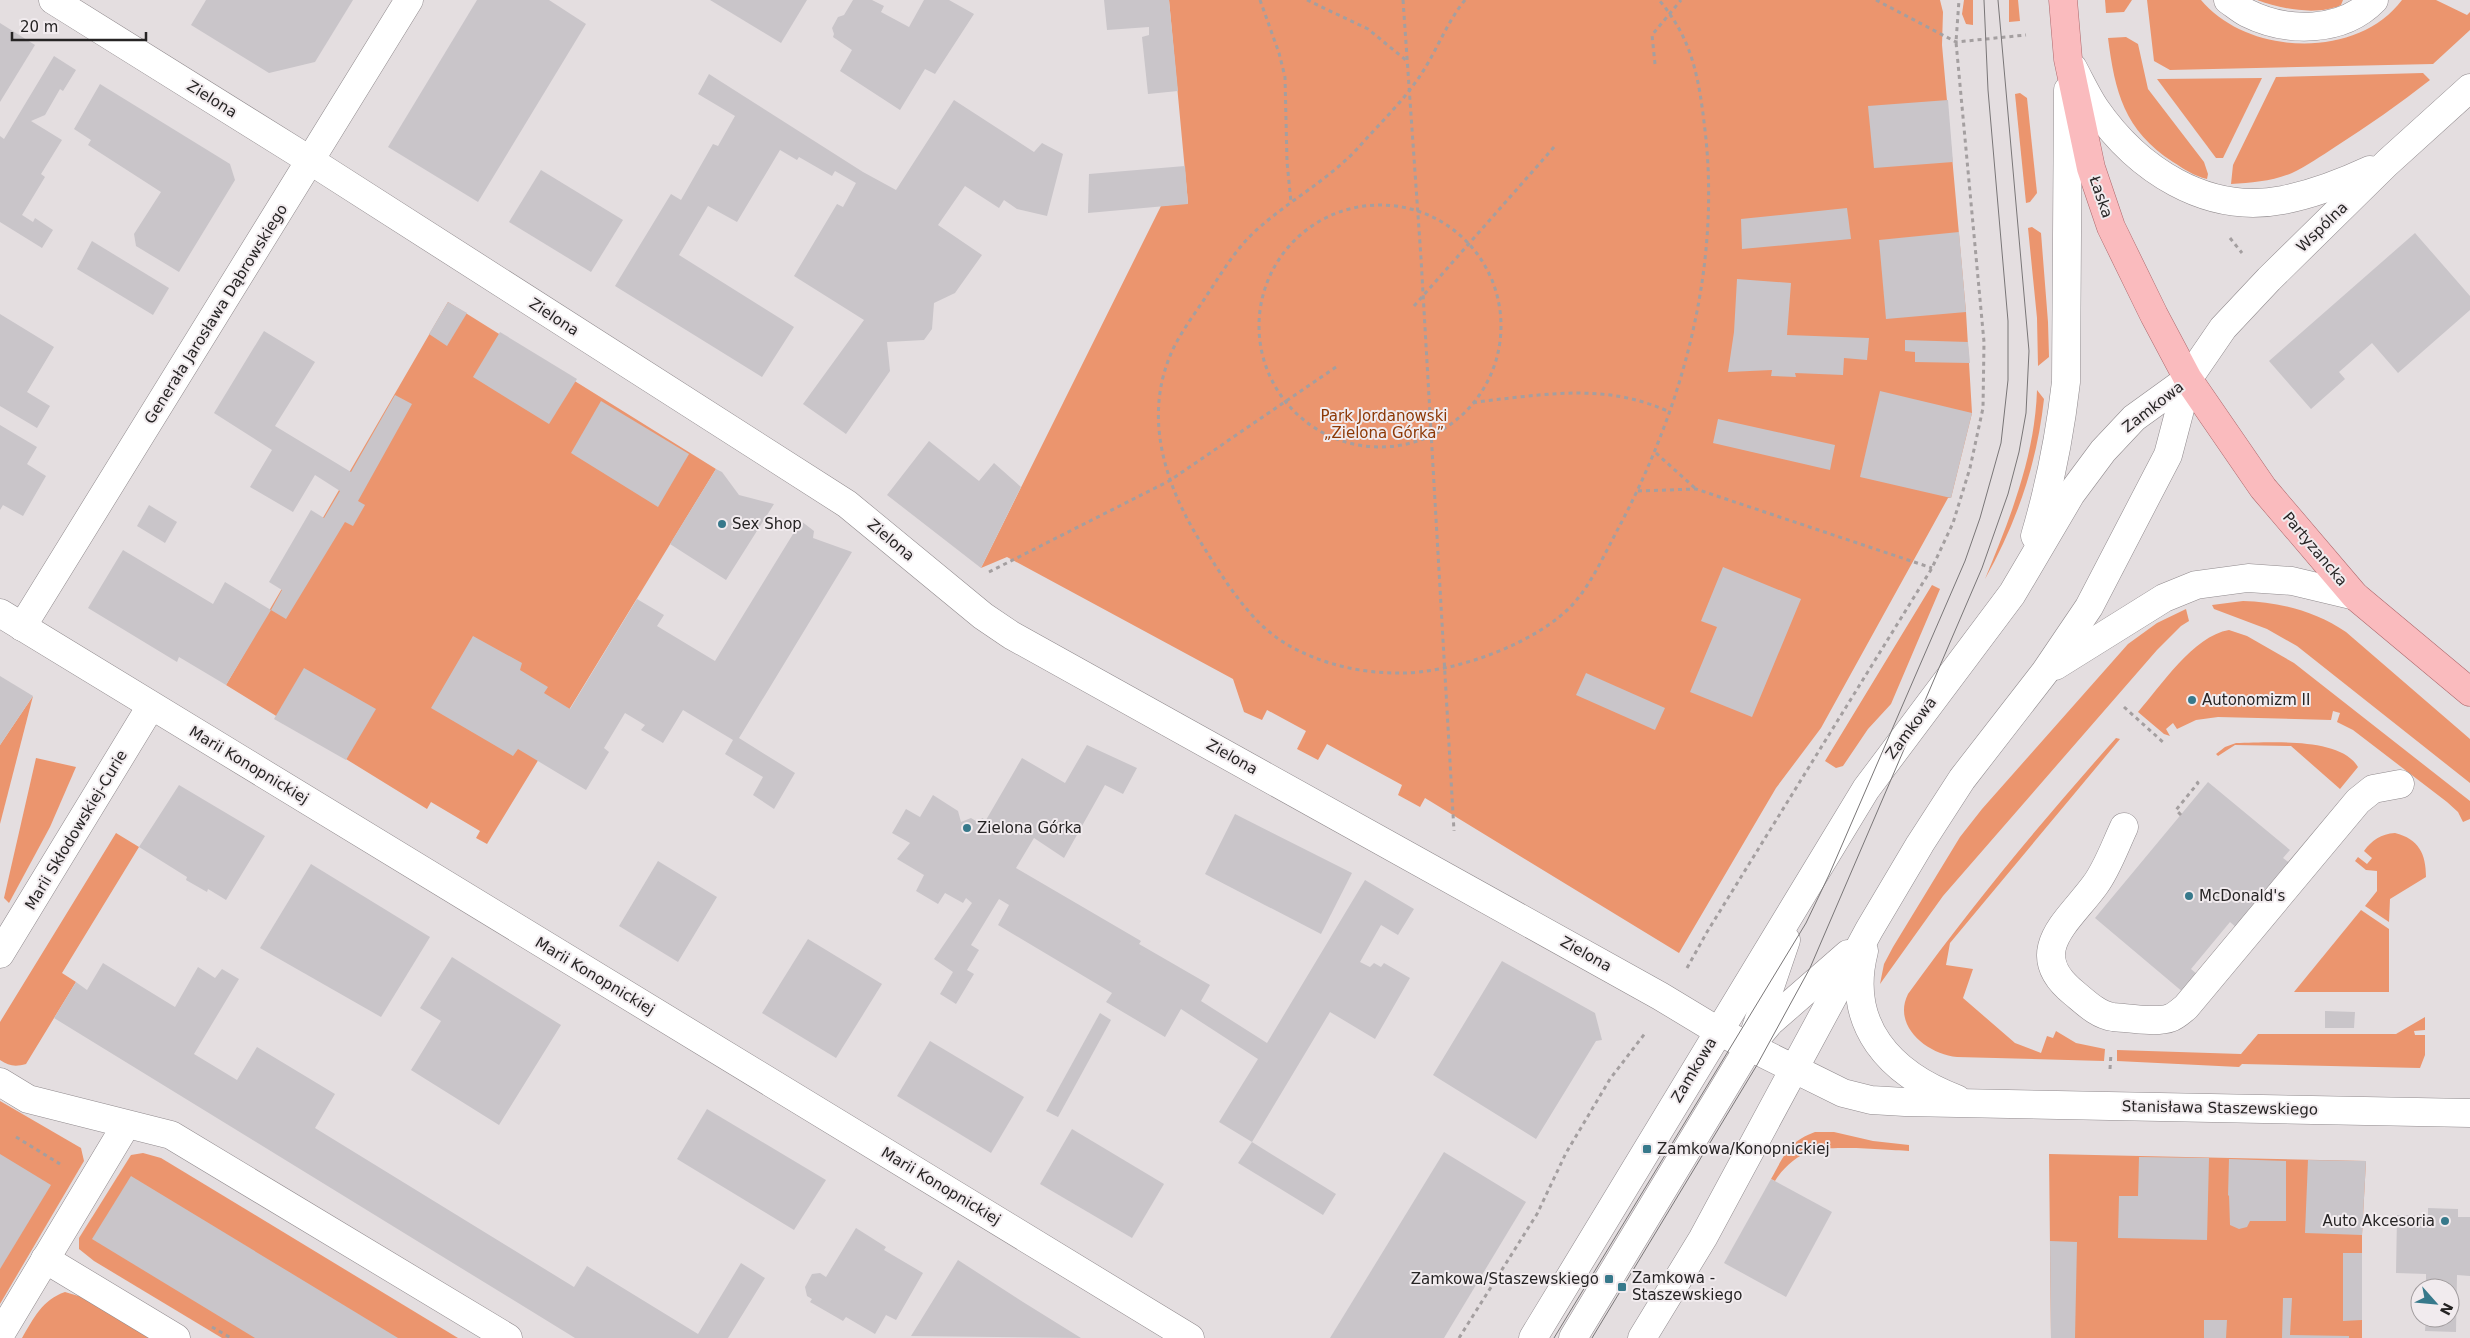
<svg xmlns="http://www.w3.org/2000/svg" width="2470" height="1338" font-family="'DejaVu Sans',sans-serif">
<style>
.green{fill:#eb956e}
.building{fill:#c9c5c9}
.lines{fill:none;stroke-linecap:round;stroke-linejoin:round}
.minor-casing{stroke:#908a8d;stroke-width:29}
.major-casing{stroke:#ad686c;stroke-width:29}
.path{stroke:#a49fa0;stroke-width:3;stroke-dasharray:4 4;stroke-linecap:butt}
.minor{stroke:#fff;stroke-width:28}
.major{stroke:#fabbbe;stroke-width:28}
.tram{stroke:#797677;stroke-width:1}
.poi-dot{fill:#37798b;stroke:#f1ebee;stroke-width:2}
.labels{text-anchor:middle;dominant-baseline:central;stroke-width:4;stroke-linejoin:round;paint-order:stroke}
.street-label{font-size:15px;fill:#262424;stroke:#f1ebee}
.park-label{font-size:15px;fill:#8c3805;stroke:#f1ebee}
.poi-label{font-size:15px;fill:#262424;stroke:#f1ebee;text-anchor:start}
</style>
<rect width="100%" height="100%" fill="#e4dee0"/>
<g class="green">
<polygon points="1169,0 1940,0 1943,12 1942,45 1966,312 1972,413 1951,498 1948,498 1821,728 1776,788 1679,953 1425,798 1420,807 1398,795 1402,785 1327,744 1318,760 1297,749 1306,731 1267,710 1262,720 1244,712 1233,679 1007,557 981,568 1161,206 1188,203"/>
<polygon points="1964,0 1973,0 1973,25 1966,24 1962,14"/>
<polygon points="2009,0 2018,0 2020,21 2009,22"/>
<polygon points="2105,0 2132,0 2124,12 2106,13"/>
<path d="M 2147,0 L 2201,0 C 2248,56 2357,60 2402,0 L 2436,0 L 2467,15 L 2470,12 L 2470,30 L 2433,64 L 2170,70 L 2154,61 Z"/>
<path d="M 2257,0 L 2343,0 L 2341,5 C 2317,16 2281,9 2257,0 Z"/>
<path d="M 2126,37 L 2138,44 L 2148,89 L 2204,162 L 2208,174 L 2207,179 C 2194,176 2184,169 2173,162 C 2124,130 2115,92 2108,38 Z"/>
<path d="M 2423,73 L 2430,80 C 2399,104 2368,126 2335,147 C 2321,156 2307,166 2292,173 C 2273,181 2252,183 2231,184 L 2233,165 L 2276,77 Z"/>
<polygon points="2262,78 2223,158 2216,158 2157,79"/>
<polygon points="2020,93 2027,98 2037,193 2030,202 2026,203 2015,94"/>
<polygon points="2032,227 2041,233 2048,322 2049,357 2038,366 2037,318 2028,228"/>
<polygon points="448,302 716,469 487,844 476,838 480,831 431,802 427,809 226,685"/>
<path d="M 2037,390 L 2044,399 C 2037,463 2017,522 1985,579 C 2010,519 2035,456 2037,390 Z"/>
<polygon points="1932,585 1940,589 1891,704 1868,729 1843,766 1836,768 1825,761"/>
<path d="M 2243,601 C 2279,602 2315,611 2346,632 L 2470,739 L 2470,783 L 2297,646 L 2267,629 L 2214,609 L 2212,605 Z"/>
<polygon points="2186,609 2189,621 2181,626 2157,650 1943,896 1880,984 1884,964 1893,947 1960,837 1982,809 2128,644 2157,623"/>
<path d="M 2229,630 L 2247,636 L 2294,663 L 2470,801 L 2470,819 L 2463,822 L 2458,812 L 2447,802 L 2353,730 L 2337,722 L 2340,713 L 2333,711 L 2331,720 L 2218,717 L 2196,720 L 2177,729 L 2173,723 L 2166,729 L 2170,736 L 2164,734 L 2138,712 C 2161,686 2193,636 2229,630 Z"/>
<polygon points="33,696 0,824 0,745"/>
<path d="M 2116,738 L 2120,739 L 1950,943 L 1946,965 L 1973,969 L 1963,998 L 2015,1043 L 2041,1053 L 2047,1036 L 2053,1038 L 2056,1031 L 2076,1043 L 2105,1049 L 2104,1061 L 1957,1057 C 1927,1054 1892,1026 1908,994 C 1973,904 2042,821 2116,738 Z"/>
<path d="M 2236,743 C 2268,743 2340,736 2358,767 L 2340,789 L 2291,746 L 2235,745 L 2218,756 L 2216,754 L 2225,747 Z"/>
<polygon points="36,758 76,767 50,827 9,903 4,898"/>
<path d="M 116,833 L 139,847 L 62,973 L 76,982 L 26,1064 C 15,1067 9,1066 0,1060 L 0,1022 Z"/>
<path d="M 2395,833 C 2419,839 2426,854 2426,877 L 2390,899 L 2389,922 L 2365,906 L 2377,891 L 2377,871 L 2366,870 L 2355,861 L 2358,857 L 2367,864 L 2372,858 L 2364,851 C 2372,840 2381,834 2395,833 Z"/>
<polygon points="2361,910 2389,929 2389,992 2294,992"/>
<polygon points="2425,1017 2425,1030 2414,1031 2415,1035 2425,1035 2425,1055 2420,1068 2242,1064 2239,1067 2117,1061 2117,1050 2241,1054 2258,1034 2396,1034"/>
<polygon points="0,1101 81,1148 84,1161 0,1304"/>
<path d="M 1815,1132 L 1834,1132 L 1873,1141 L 1909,1145 L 1909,1151 C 1886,1150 1830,1145 1811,1151 C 1796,1156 1783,1168 1775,1181 L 1771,1179 C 1784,1156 1789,1141 1815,1132 Z"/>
<polygon points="143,1153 161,1158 458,1338 222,1338 94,1261 79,1249 79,1238 131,1155"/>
<polygon points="2049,1154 2366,1161 2362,1235 2362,1338 2051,1338"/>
<path d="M 65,1292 L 85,1298 L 149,1338 L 22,1338 C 34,1318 42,1300 65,1292 Z"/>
</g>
<g class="building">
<polygon points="206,0 353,0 315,62 269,73 191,25"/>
<polygon points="477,0 549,0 586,24 478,202 388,147"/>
<polygon points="710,0 807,0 781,43"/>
<polygon points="853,0 872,0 884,6 881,12 909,27 924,0 949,0 974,14 935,74 925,69 900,110 840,71 852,50 833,37 834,34 832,28 838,17 844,15"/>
<polygon points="1104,0 1169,0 1178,91 1148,94 1142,37 1149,35 1149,27 1107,30"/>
<polygon points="0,23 35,45 0,102"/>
<polygon points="54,56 76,70 63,91 60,89 45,115 31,121 62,140 41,174 45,177 22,215 33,222 35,218 53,230 42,248 0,222 0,136 4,139"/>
<polygon points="709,74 863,172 896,190 954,100 1034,152 1042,143 1063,154 1047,216 1017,209 1004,200 999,208 965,186 938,225 982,255 955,293 934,303 932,329 924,340 887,342 890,371 846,434 803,404 864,320 794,276 837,204 843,207 856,183 835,171 832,176 799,157 797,160 780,150 737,222 708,206 679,255 794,327 762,377 615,286 671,194 681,200 713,144 718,146 735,116 698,94"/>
<polygon points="100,84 230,164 235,180 179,272 136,246 134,234 161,192 88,145 91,140 74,129"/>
<polygon points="1948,100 1953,162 1874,168 1868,106"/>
<polygon points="1185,166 1188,204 1088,213 1089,174"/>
<polygon points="541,170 623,220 591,272 509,222"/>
<polygon points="1847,208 1851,239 1742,249 1741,219"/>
<polygon points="1959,232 1966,312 1886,319 1879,240"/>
<polygon points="2415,233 2470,296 2470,310 2398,373 2372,343 2339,372 2345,379 2311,409 2269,361"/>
<polygon points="92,241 169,288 153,315 77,269"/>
<polygon points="1737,279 1791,283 1787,335 1869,338 1867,360 1844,358 1843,375 1795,373 1796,377 1771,376 1772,370 1728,372 1734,332"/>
<polygon points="448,302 467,313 447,346 429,334"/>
<polygon points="0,314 54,347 27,392 50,406 37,428 0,406"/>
<polygon points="264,331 315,362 275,426 351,472 395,395 412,404 358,501 365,505 353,526 345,522 286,619 271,610 282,590 269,582 311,510 324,518 340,491 315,475 293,512 250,487 272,450 214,413"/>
<polygon points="500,332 577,379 549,424 473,377"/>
<polygon points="1905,340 1968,342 1970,363 1915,362 1915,352 1905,351"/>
<polygon points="1880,391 1972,413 1951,498 1860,477"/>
<polygon points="601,401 689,454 658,507 571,453"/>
<polygon points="1718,419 1835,445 1830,470 1713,443"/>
<polygon points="0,425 37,447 27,464 46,476 23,516 3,505 0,510"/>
<polygon points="929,441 979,481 994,463 1021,487 981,568 887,495"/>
<polygon points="716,469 722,472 739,495 774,504 726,580 670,544"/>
<polygon points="149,505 177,522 165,543 137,526"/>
<polygon points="801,521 814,531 813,538 852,552 739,738 795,773 774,809 753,795 763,777 725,754 733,740 683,710 663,743 641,730 645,725 625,713 604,748 609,752 586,790 518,749 513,756 431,708 473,636 522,663 520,670 548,687 544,693 570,709 637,599 664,615 657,626 715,661"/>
<polygon points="123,550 213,604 225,582 271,610 226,685 179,657 177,662 88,608"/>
<polygon points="1723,567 1801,599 1752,717 1690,692 1717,627 1701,621"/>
<polygon points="304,668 376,709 346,760 274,719"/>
<polygon points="1586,673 1665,708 1655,730 1576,695"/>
<polygon points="0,676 33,696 0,745"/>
<polygon points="1087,745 1137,768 1123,794 1105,785 1064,858 1034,838 1016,868 1141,941 1139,944 1210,985 1201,1001 1267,1043 1365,880 1414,909 1398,935 1381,925 1360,962 1370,967 1374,963 1381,967 1384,963 1410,978 1375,1039 1330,1012 1252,1142 1219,1122 1258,1059 1181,1009 1165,1037 1106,1002 1112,993 998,925 1009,905 999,899 971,945 979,950 967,970 974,974 956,1004 940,994 953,972 934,959 972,903 966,898 963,903 945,893 938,904 916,891 924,875 897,859 910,843 892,833 906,809 920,817 933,795 958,811 961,822 971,818 979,823 982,818 986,820 1022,758 1065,783"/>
<polygon points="2208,782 2290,850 2283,858 2291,864 2237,928 2230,922 2191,969 2198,975 2184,993 2095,918"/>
<polygon points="179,785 265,836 226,900 208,889 207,892 186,880 187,877 139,847"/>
<polygon points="1235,814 1352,873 1321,934 1205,874"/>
<polygon points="658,861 717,897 678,962 619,926"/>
<polygon points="311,864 430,937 381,1017 260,948"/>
<polygon points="808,939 882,984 836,1058 762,1013"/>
<polygon points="452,957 561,1025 499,1125 411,1070 441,1021 420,1008"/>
<polygon points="1502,961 1595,1013 1602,1040 1596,1041 1536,1139 1433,1075"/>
<polygon points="103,963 175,1007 198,967 215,978 222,969 239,979 194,1054 237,1080 257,1047 335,1094 315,1128 574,1287 587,1266 698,1334 741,1263 765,1278 728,1338 575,1338 54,1018 76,982 87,990"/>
<polygon points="2325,1011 2355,1012 2354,1028 2325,1028"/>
<polygon points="1100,1013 1111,1020 1058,1117 1046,1111"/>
<polygon points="930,1041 1024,1097 991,1153 897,1096"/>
<polygon points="707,1109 826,1180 794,1230 677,1159"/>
<polygon points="1072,1129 1164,1184 1132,1238 1040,1184"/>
<polygon points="1252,1142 1336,1194 1323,1215 1238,1163"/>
<polygon points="1444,1152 1526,1202 1444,1338 1330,1338"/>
<polygon points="0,1154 51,1185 0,1269"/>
<polygon points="2139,1157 2209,1158 2207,1240 2118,1238 2119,1196 2138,1196"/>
<polygon points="2229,1159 2286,1161 2286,1221 2250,1221 2247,1227 2239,1229 2230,1225 2229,1195 2228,1196"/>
<polygon points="2308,1160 2366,1161 2362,1235 2305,1233"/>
<polygon points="131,1176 398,1338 255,1338 92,1239"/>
<polygon points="1771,1179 1832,1212 1786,1297 1724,1263"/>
<polygon points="2428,1208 2458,1209 2458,1217 2470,1217 2470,1276 2457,1275 2456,1332 2425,1331 2426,1318 2450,1318 2450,1288 2426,1288 2426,1274 2396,1273 2397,1215 2428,1216"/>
<polygon points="856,1228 886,1247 884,1250 923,1273 896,1320 886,1315 875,1334 846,1317 843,1321 810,1302 812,1299 807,1296 805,1287 812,1274 820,1273 826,1277"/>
<polygon points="2050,1241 2077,1242 2075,1338 2051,1338"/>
<polygon points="2343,1253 2362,1253 2362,1320 2343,1321"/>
<polygon points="958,1260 1023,1302 1081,1338 911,1336"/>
<polygon points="2283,1298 2292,1298 2290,1335 2349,1336 2349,1338 2282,1338"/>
<polygon points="2204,1320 2227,1320 2226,1338 2204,1338"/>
</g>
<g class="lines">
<defs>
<g id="minor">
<polyline points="53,0 311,161 847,504 983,616 1011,635 1660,996 1718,1031 1843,1093 1871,1100 1905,1102 2470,1113"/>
<path d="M 2228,0 C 2234,4 2241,10 2247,13 C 2287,33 2342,33 2374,0"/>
<path d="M 2073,68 C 2080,81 2087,96 2095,108 C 2137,169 2206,215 2283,200 C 2313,194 2342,183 2370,170"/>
<path d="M 2035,536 C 2050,485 2060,434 2066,382 L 2068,90"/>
<polyline points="0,613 1190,1338"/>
<polyline points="22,627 409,0"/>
<polyline points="2055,666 2164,598 2196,585 2248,578 2292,581 2355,596"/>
<path d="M 2124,827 C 2115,846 2107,869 2095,885 C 2069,921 2023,952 2074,993 C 2086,1003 2098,1015 2113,1017 C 2128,1018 2157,1023 2170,1018 C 2176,1016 2181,1011 2186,1007 L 2358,801 L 2373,789 L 2400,784"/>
<path d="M 1864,951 C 1845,1025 1890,1074 1957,1099"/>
<polyline points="0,954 151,706"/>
<polyline points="1754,1034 1786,940"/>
<polyline points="0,1082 28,1099 171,1135 508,1338"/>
<polyline points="45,1259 176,1338"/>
<polyline points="0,1335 126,1125"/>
<polyline points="1533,1338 1866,789 2012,594 2071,494 2103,451 2134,418 2188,379 2223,328 2269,279 2387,163 2470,88"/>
<polyline points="1573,1338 1749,1047 1770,1022 1848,954"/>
<polyline points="1642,1338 1703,1238 1869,930 1920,844 1962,779 2045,672 2089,607 2168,455 2188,379"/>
</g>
<polyline id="major" points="2063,0 2068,59 2091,168 2111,227 2154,315 2188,379 2263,488 2355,596 2470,692"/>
</defs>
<use href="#minor" class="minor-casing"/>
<use href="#major" class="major-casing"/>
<g class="path">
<polyline points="1260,0 1279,53 1285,77 1287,162 1291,202"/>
<polyline points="1307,0 1368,29 1407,61"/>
<polyline points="1403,0 1421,258 1454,831"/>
<path d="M 1465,0 C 1448,21 1439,45 1425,68 C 1407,98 1380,123 1357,149 C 1329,179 1292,199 1261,226 C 1238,245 1223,271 1207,295 C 1196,312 1183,329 1174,347 C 1141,415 1165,486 1203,546 C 1226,582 1250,623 1288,645 C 1321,664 1360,673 1398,673 C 1452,674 1537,644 1574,603 C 1593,581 1605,553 1619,527 C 1683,406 1721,268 1705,130 C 1699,79 1693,40 1659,0"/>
<polyline points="1876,0 1956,42 2026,35"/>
<polyline points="1655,64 1652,35 1681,0"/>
<circle cx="1380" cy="326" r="121"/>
<polyline points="2230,238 2242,253"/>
<polyline points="1414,306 1554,147"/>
<path d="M 1473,403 C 1488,400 1503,399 1519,397 C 1574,391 1618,389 1670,412"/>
<polyline points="1656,453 1696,489"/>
<polyline points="1638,491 1696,489 1932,568"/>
<polyline points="989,572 1169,481 1336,367"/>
<polyline points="2124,707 2164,743"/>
<polyline points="2181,815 2176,810 2198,783 2194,779"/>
<polyline points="1687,968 1707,932 1932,568 1953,523 1970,468 1983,408 1984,342 1956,42 1959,0"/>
<polyline points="2110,1069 2111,1053"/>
<polyline points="16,1137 60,1164"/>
<polyline points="212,1327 231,1338"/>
<polyline points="1459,1338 1537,1214 1566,1153 1610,1079 1646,1032"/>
</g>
<use href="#minor" class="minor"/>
<use href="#major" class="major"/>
<g class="tram">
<polyline points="1554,1338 1806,923 1829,875 1965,561 1980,518 2001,443 2008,380 2008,321 1988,90 1984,0"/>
<polyline points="1592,1338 1757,1065 1810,968 1982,568 2008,494 2019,452 2026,413 2029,351 1998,0"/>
</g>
</g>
<g class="poi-dot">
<circle cx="722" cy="524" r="5"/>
<circle cx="2192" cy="700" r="5"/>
<circle cx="967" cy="828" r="5"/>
<circle cx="2189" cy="896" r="5"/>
<rect x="1642" y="1144" width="10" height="10" rx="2.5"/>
<circle cx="2445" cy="1221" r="5"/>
<rect x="1604" y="1274" width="10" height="10" rx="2.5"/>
<rect x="1617" y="1282" width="10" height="10" rx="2.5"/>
</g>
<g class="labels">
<g class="street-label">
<text transform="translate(212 99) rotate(32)">Zielona</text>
<text transform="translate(2101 197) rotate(71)">Łaska</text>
<text transform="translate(2322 227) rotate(-44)">Wspólna</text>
<text transform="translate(216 314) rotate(-58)">Generała Jarosława Dąbrowskiego</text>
<text transform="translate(554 317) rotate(33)">Zielona</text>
<text transform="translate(2153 407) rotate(-38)">Zamkowa</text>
<text transform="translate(891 540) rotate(40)">Zielona</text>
<text transform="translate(2315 549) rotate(50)">Partyzancka</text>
<text transform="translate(1911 728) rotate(-53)">Zamkowa</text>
<text transform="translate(1232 757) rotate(29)">Zielona</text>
<text transform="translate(249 765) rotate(31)">Marii Konopnickiej</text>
<text transform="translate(76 830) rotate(-59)">Marii Skłodowskiej-Curie</text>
<text transform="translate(1586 954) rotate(29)">Zielona</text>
<text transform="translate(595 976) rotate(31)">Marii Konopnickiej</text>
<text transform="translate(1694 1070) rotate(-59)">Zamkowa</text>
<text transform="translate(2220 1108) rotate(1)">Stanisława Staszewskiego</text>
<text transform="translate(941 1186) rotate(31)">Marii Konopnickiej</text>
</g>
<g class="park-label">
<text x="1384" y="416">Park Jordanowski<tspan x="1384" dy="17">„Zielona Górka”</tspan></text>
</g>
<g class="poi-label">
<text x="732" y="524">Sex Shop</text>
<text x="2202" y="700">Autonomizm II</text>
<text x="977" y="828">Zielona Górka</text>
<text x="2199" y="896">McDonald's</text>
<text x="1657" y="1149">Zamkowa/Konopnickiej</text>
<text x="2435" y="1221" text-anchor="end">Auto Akcesoria</text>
<text x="1632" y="1278">Zamkowa -<tspan x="1632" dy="17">Staszewskiego</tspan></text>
<text x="1599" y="1279" text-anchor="end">Zamkowa/Staszewskiego</text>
</g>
</g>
<g transform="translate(2435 1303) rotate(117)"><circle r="24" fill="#f1ebee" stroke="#a09b9d"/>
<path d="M0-4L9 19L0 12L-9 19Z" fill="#37798b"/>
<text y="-8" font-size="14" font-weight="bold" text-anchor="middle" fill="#262424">N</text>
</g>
<path d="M12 32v8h134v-8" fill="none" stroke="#262424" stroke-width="2.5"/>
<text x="20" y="32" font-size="15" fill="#262424" stroke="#f1ebee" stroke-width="4" paint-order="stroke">20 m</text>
</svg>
